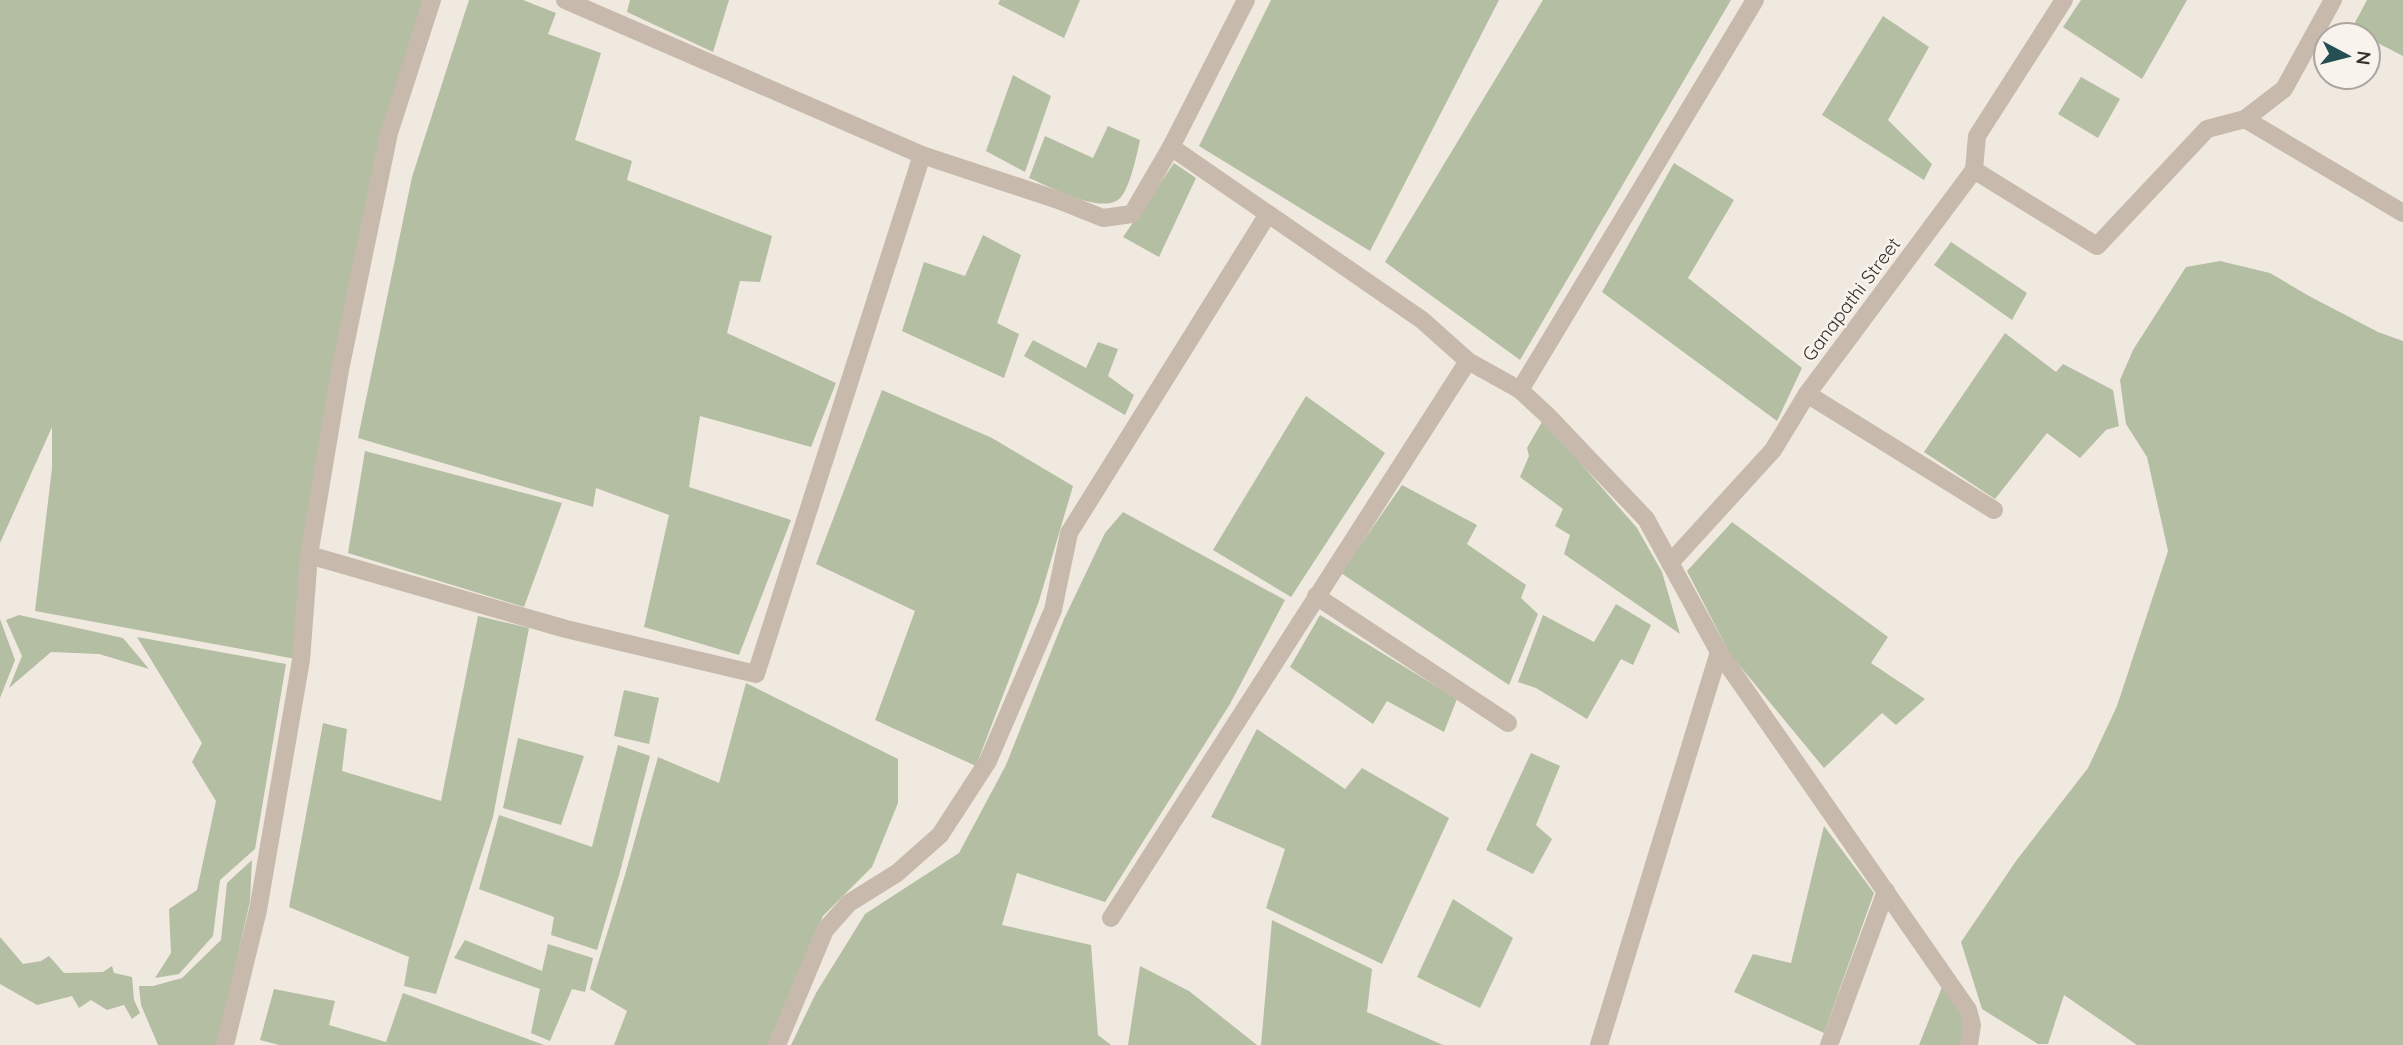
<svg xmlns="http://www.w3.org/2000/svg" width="2403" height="1045" font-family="Quicksand,sans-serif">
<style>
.green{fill:#b4bea2}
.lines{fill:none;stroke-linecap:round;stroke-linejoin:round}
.minor{stroke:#c7baad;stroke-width:18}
.labels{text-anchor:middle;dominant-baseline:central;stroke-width:5;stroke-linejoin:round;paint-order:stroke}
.street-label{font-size:19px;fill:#372f2b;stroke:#f8f3ec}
</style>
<rect width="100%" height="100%" fill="#f0e9e0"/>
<g class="green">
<polygon points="0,0 432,0 389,133 340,370 301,660 35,611 52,468 52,427 0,543"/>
<polygon points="469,0 523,0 556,13 548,34 601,53 575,140 632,161 627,180 772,236 760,282 740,281 727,333 836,383 811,447 700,416 689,487 791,520 739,655 644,627 669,515 596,488 593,507 358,438 412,177"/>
<polygon points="630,0 729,0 713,52 627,12"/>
<polygon points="1000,0 1080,0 1064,38 998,4"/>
<polygon points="1271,0 1499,0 1370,251 1199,146"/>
<polygon points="1543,0 1731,0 1520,360 1385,262"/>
<polygon points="2081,0 2187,0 2142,79 2063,27"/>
<polygon points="2367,0 2403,0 2403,56 2368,38 2368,35 2362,35 2351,30"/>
<polygon points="1883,16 1929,47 1888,120 1932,164 1924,180 1822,115"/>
<polygon points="1013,75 1051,96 1025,172 986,151"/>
<polygon points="2081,77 2120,99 2098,138 2058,114"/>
<path d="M 1108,126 L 1140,140 C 1137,154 1130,187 1121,197 C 1104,217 1049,186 1029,178 L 1045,136 L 1093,158 Z"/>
<polygon points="1174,163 1196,178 1159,257 1123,237"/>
<polygon points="1674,163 1734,200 1688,278 1802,368 1777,421 1602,292"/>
<polygon points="983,235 1021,255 997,323 1019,334 1004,378 902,331 924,262 965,276"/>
<polygon points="1951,242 2027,293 2012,320 1934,265"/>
<polygon points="2220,261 2270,273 2309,296 2378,332 2403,341 2403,1045 2137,1045 2064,995 2048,1044 2038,1044 1982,1009 1961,942 2016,861 2088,768 2117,706 2168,551 2147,457 2126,424 2120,380 2133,350 2186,267"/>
<polygon points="2005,333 2056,372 2063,364 2113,390 2119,426 2106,430 2080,458 2047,433 1995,499 1924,452"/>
<polygon points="1033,340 1086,368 1098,342 1118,349 1108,376 1134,395 1125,415 1024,356"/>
<polygon points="882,390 992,438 1073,486 1039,601 976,766 875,720 915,611 816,564"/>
<polygon points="1306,396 1385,453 1291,597 1213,550"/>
<polygon points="1543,420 1637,528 1662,572 1680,634 1564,554 1570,535 1555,526 1563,509 1520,477 1529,456 1527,448"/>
<polygon points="365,451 562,503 524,607 348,553"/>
<polygon points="1402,485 1477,525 1467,544 1526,585 1521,598 1538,614 1509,685 1341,573"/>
<polygon points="1123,512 1285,600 1230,704 1105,902 1017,873 1002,925 1091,945 1098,1035 1111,1045 791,1045 816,993 865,914 959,853 1006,765 1064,619 1105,533"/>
<polygon points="1732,522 1888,637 1871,663 1925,699 1896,725 1882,713 1824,768 1730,654 1687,571"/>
<polygon points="1616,604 1651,625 1633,665 1621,659 1587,719 1536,688 1518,682 1543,615 1594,642"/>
<polygon points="19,615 123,638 149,669 99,654 51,652 9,688 22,656 6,620"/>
<polygon points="1320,615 1457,699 1444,732 1387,701 1373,724 1290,667"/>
<polygon points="478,616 529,628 493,817 436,994 404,986 409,957 289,907 323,723 347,729 342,771 441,801"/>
<polygon points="0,619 15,660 0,698"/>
<polygon points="137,637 286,664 255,849 220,880 213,936 179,974 155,978 171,953 169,909 197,890 216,801 192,762 202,743"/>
<polygon points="746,683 898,759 898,803 872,867 823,916 768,1045 614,1045 627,1011 590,989 625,875 658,757 719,783"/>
<polygon points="624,690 659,698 649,744 614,736"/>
<polygon points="1257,729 1345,789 1362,768 1449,818 1382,964 1266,908 1285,849 1211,817"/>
<polygon points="518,738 584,756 561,825 503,808"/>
<polygon points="618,745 650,756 620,872 597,950 551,935 554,917 479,889 499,815 592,847"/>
<polygon points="1531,753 1560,766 1536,825 1552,839 1533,874 1486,850"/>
<polygon points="1824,826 1874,893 1824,1033 1734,992 1753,954 1791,963"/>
<polygon points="252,860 250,901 218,1045 158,1045 141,1005 139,986 153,986 182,978 221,940 227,883"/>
<polygon points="1453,899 1513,938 1480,1008 1417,977"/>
<polygon points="1272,920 1372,969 1367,1012 1443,1045 1261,1045"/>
<polygon points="0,937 23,964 41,961 49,956 64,973 103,972 112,966 114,973 132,977 134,1000 140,1013 132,1019 124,1005 107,1010 91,1000 79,1008 72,996 37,1005 0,984"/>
<polygon points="465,940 542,971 548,944 593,958 585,992 572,989 550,1041 531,1033 540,989 454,958"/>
<polygon points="1140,966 1189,991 1257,1045 1128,1045"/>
<polygon points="1942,987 1965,1018 1962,1045 1919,1045"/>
<polygon points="274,989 335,1001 329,1025 386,1042 403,993 544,1045 279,1045 260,1040"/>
</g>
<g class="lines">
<g class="minor">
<polyline points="565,0 922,155 1058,200 1103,218 1132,214 1171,147 1246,0"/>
<polyline points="2245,119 2403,213"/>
<polyline points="1171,147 1422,320 1468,361 1520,390 1547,415 1646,519 1719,652 1968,1010 1972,1025 1969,1045"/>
<polyline points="1974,170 2097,246 2207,129 2245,119 2284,89 2333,0"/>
<polyline points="1974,170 1977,136 2064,0"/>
<polyline points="1520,390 1755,0"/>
<polyline points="1807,394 1994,510"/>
<polyline points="309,555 566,629 756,674 922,155"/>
<polyline points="1670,563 1773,450 1807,394 1974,170"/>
<polyline points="1316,596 1508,723"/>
<polyline points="1111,918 1468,361"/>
<polyline points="225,1045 258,910 301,660 309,555 340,370 389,133 432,0"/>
<polyline points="777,1045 825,930 849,903 897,873 940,835 988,761 1053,610 1069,533 1268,214"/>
<polyline points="1599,1045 1719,652"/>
<polyline points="1829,1045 1886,891"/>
</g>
</g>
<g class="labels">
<g class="street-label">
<text transform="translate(1851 299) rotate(-53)">Ganapathi Street</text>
</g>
</g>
<g transform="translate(2347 56) rotate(97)"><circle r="33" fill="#f8f3ec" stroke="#aba59f" stroke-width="2"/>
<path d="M0-5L12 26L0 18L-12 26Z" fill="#255053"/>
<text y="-10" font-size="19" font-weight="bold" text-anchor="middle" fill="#372f2b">N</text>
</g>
</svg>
